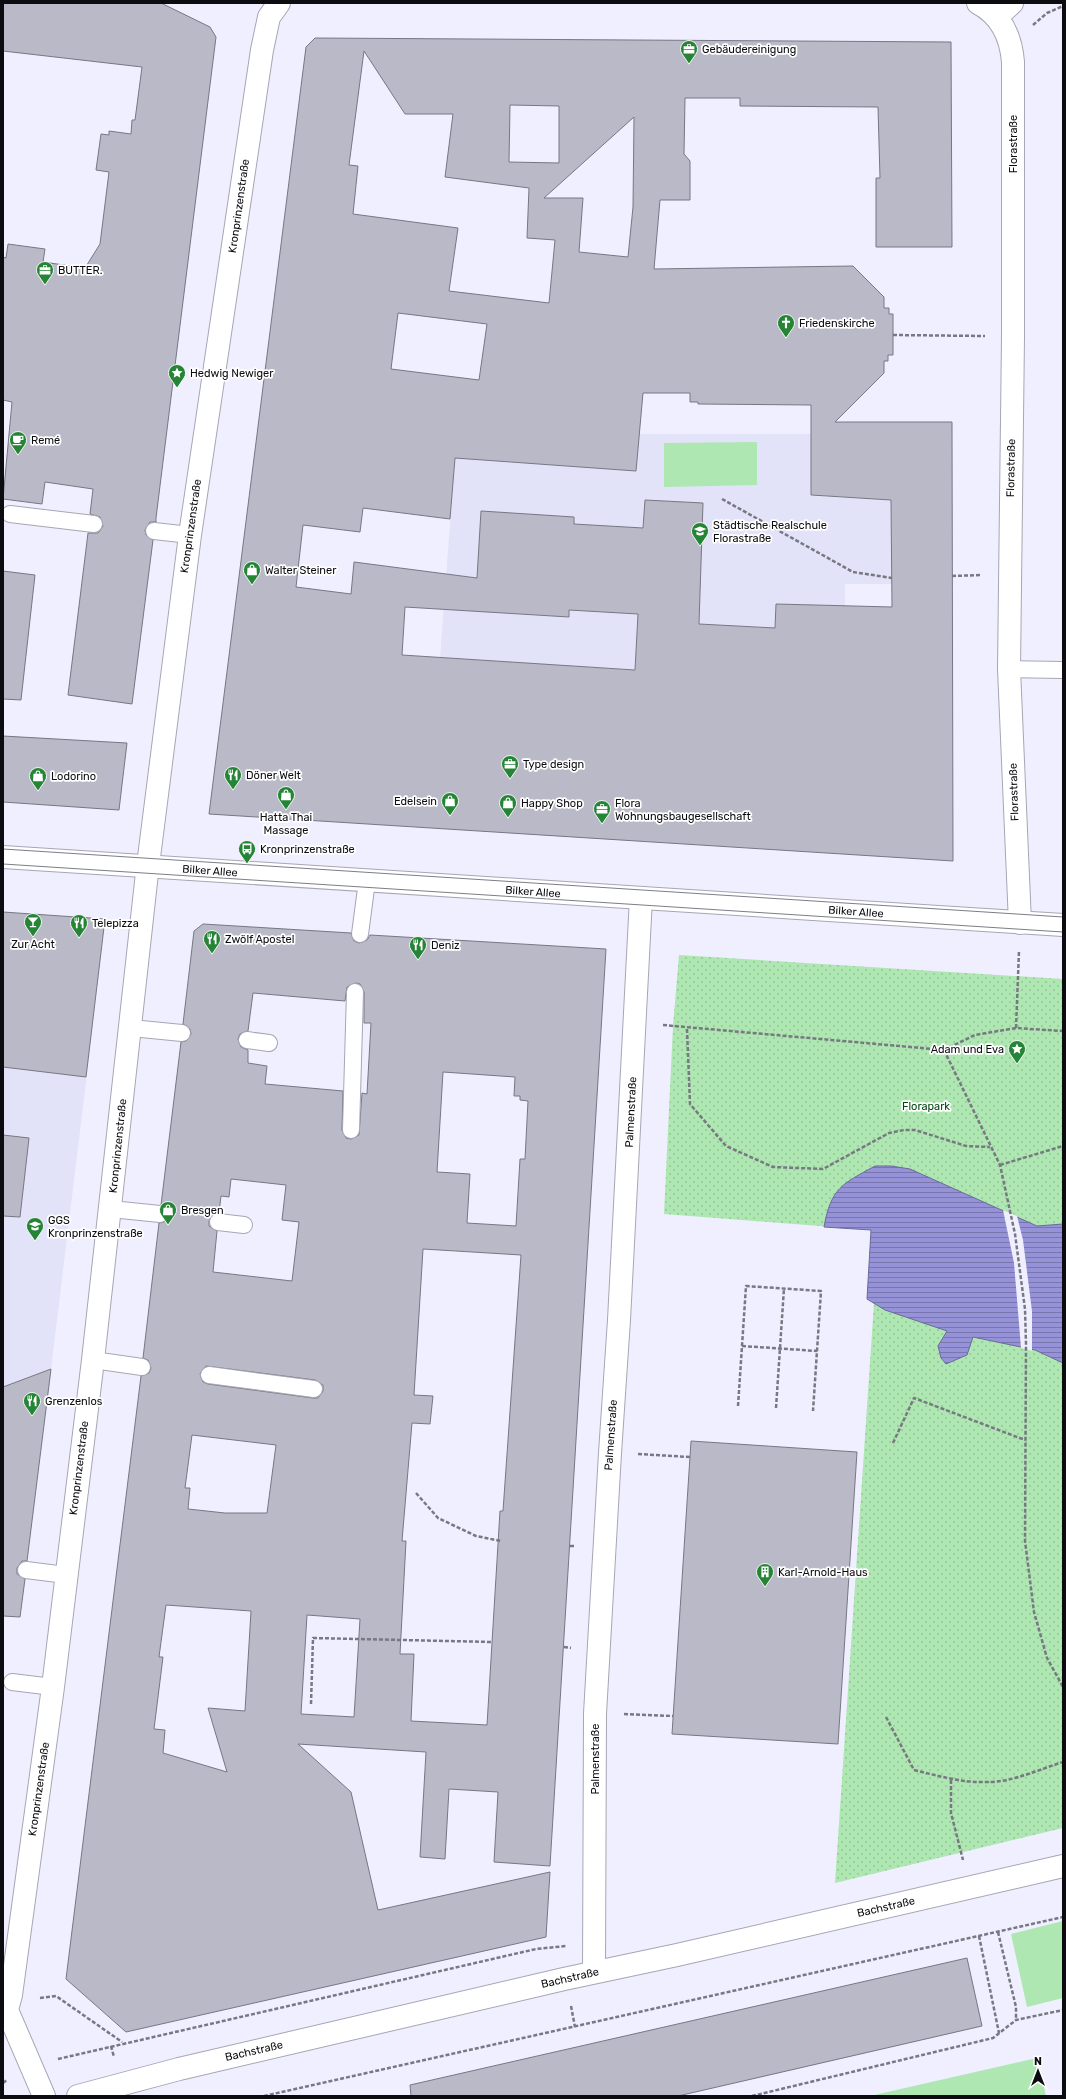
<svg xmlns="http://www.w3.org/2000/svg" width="1066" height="2099" font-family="Rubik,sans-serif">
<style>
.built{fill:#e2e2f8}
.green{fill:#aee7b1}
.park{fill:url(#park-dots)}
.water{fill:url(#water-rules);stroke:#6c6a9c}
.pier{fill:#efefff}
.building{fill:#b9b9c7;stroke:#777784;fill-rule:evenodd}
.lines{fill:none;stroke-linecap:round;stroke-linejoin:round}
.lane-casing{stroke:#a6a6b4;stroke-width:18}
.street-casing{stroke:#a6a6b4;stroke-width:24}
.secondary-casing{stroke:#a6a6b4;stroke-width:24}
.path{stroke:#787882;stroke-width:2.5;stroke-dasharray:4 2;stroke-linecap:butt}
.lane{stroke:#fff;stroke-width:16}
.street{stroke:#fff;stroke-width:22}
.secondary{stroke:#fff;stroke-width:22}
.tram{stroke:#7d7d87;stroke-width:1}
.labels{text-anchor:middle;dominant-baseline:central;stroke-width:3.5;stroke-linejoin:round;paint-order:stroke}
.poi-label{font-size:11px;fill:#0b0b10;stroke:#fff;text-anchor:start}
.street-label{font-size:11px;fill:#0b0b10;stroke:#fff}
.park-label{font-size:11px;fill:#004610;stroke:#fff}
</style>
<defs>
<pattern id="park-dots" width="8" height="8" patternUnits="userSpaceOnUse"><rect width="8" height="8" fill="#aee7b1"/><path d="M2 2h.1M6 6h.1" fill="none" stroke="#94c597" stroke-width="1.8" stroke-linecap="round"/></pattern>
<pattern id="water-rules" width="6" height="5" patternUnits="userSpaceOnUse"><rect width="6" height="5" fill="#9692d8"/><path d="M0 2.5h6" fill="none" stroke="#7975ae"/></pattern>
</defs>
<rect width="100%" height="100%" fill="#efefff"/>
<g class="built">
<polygon points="639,434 811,434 811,496 952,503 952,584 845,584 845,630 665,671 440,658 455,458 635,471"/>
<polygon points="3,1014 93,1024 51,1369 3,1387"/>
</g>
<g class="green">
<polygon points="757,442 757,485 664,487 664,443"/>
<polygon points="1063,1921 1063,1998 1027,2007 1011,1934"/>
<polygon points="1037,2058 1046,2096 870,2096"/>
</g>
<polygon class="park" points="679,955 1063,979 1063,1828 835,1883 874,1303 867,1299 871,1230 664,1214 673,1026"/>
<path class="water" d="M 875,1166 L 891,1166 L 910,1169 L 1037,1226 L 1063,1224 L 1063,1363 L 1035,1350 L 973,1337 L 967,1355 L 946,1364 L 941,1358 L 938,1346 L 947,1331 L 885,1310 L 867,1299 L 871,1230 L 824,1227 C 831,1188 842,1184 875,1166 Z"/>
<polygon class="pier" points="1003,1210 1017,1216 1023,1240 1032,1311 1032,1351 1021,1348 1014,1263"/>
<g class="building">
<polygon points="3,3 161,3 210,27 216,37 156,518 156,522 150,522 145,530 146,535 153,540 132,704 68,695 88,533 98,533 103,526 100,517 90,514 93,489 45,482 42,504 3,499 12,402 3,400 3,257 6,258 8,244 45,249 43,262 85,268 100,244 109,172 96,170 101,134 109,135 109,131 131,134 132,120 135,120 142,67 3,51"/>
<path d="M 315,38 L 951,42 L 952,247 L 876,247 L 876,178 L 880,178 L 878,107 L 740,106 L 740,98 L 685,98 L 684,154 L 690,161 L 690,200 L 660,200 L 654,269 L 853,266 L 884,297 L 884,308 L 889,308 L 889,314 L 893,314 L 893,355 L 888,355 L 888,361 L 884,361 L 884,373 L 835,422 L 952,422 L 953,861 L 209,814 L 306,47 ZM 364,51 L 405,114 L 453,114 L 445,177 L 529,188 L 527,238 L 555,240 L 549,303 L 449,291 L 458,228 L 353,214 L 358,166 L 349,165 ZM 510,105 L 559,106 L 559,163 L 509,162 ZM 634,117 L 633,207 L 628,257 L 579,252 L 583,198 L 544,198 ZM 398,313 L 487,324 L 479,380 L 391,369 ZM 643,393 L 690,393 L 690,402 L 698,402 L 698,404 L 811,405 L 811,495 L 891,500 L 892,607 L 776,604 L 775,628 L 699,624 L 703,503 L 645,500 L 643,528 L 574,524 L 574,517 L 481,511 L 477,578 L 354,562 L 351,594 L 296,587 L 303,525 L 360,532 L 363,508 L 450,519 L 455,458 L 636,471 ZM 405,607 L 569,617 L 569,610 L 638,614 L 635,670 L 402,655 Z"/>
<polygon points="3,571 35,575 21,700 3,699"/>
<polygon points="3,736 127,743 119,810 3,802"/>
<polygon points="3,912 105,919 86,1077 3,1067"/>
<path d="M 203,924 L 351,933 L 354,941 L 359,943 L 367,940 L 370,935 L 606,949 L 550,1866 L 494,1862 L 498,1792 L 449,1789 L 445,1859 L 420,1857 L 426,1752 L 298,1744 L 351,1792 L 378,1910 L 550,1872 L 546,1937 L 126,2032 L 66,1979 L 141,1376 L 149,1373 L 151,1368 L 148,1360 L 143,1358 L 159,1223 L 164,1222 L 169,1215 L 168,1210 L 161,1205 L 181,1042 L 186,1041 L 191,1034 L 190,1029 L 183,1024 L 194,931 ZM 356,983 L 360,984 L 364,992 L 364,1023 L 371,1023 L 367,1094 L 362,1093 L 359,1135 L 351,1139 L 346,1138 L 342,1130 L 343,1091 L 265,1084 L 267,1066 L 248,1063 L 248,1050 L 241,1047 L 238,1039 L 240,1034 L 248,1031 L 253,993 L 345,1001 L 347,987 ZM 443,1072 L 515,1077 L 514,1096 L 520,1096 L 520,1100 L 528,1101 L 525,1159 L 520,1159 L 516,1226 L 467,1223 L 470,1174 L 437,1172 ZM 231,1179 L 286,1185 L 282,1220 L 299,1222 L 292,1281 L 213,1272 L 217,1231 L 209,1226 L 209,1221 L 214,1213 L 219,1213 L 221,1196 L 229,1197 ZM 423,1249 L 521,1255 L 503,1511 L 500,1511 L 487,1725 L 411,1721 L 414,1654 L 400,1654 L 406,1541 L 402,1541 L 412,1423 L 430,1424 L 433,1396 L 414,1395 ZM 206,1366 L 315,1380 L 323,1385 L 323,1391 L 318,1398 L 313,1398 L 208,1384 L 203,1382 L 200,1374 ZM 192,1435 L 276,1445 L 267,1513 L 225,1513 L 188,1509 L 190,1488 L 185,1488 ZM 166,1605 L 251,1611 L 245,1711 L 208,1708 L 227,1772 L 163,1753 L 165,1730 L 154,1729 L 163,1657 L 159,1657 ZM 307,1615 L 360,1619 L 354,1717 L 301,1714 Z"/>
<polygon points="3,1135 29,1138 20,1217 3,1216"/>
<polygon points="51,1369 27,1561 22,1561 17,1568 17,1574 25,1579 20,1617 3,1616 3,1387"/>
<polygon points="691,1441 857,1452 838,1744 672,1734"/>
<polygon points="967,1958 982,2026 678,2096 411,2096 410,2085"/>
</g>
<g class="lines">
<defs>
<g id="lane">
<polyline points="10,514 94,524"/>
<polyline points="154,531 190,535"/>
<polyline points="1009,669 1063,670"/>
<polyline points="360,934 367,881"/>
<polyline points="131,1028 182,1033"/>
<polyline points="247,1040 269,1043"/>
<polyline points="351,1130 355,992"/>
<polyline points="111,1209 160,1214"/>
<polyline points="218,1222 244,1225"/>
<polyline points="93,1360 142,1367"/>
<polyline points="209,1375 314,1389"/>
<polyline points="26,1570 66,1575"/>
<polyline points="12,1682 53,1687"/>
</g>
<g id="street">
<path d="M 978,3 C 1001,15 1011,37 1013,62 L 1013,336 L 1009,669 L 1020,923"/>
<polyline points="997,17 1012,3"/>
<polyline points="594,1972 595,1714 610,1453 619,1320 641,898"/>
<polyline points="44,2096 7,2010 11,1995 53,1687 93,1360 147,873 190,535 262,50 269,17 279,3"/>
<polyline points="78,2096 179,2069 564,1979 677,1955 1063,1866"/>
</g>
<polyline id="secondary" points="3,857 1063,925"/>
</defs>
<use href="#lane" class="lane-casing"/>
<use href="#street" class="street-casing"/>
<use href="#secondary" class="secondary-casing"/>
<g class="path">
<polyline points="1033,25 1047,13 1063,6"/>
<polyline points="893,335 985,336"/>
<polyline points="722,499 853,572 892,578"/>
<polyline points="952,576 982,575"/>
<polyline points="663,1025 944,1050 975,1035 1016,1028 1063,1031"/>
<polyline points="1016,1028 1019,951"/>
<polyline points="687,1029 690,1104 726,1146 773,1167 823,1169 889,1133 904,1130 915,1130 966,1146 990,1147"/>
<polyline points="944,1050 1000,1165 1015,1234 1025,1309 1026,1344 1025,1541 1034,1612 1047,1658 1063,1687"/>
<polyline points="1000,1165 1063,1146"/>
<polyline points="742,1346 817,1351"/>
<polyline points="738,1406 746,1286 821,1291 813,1411"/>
<polyline points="776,1408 784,1288"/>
<polyline points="893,1443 914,1398 1025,1440"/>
<polyline points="638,1454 690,1457"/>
<polyline points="416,1493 438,1518 476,1536 501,1541"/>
<polyline points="570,1546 576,1546"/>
<polyline points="564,1647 571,1648"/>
<polyline points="311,1704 313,1638 492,1642"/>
<polyline points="624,1714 673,1716"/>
<path d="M 886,1717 L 914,1770 C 939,1776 962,1783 988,1782 C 1013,1782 1040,1769 1063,1762"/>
<polyline points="951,1780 951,1813 963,1860"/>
<polyline points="998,1932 1016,2007 1016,2020"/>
<polyline points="979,1936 999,2033"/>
<polyline points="40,1998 56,1996 122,2042"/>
<polyline points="571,2006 575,2027"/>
<polyline points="111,2046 114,2057"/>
<polyline points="58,2059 536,1949 566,1946"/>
<polyline points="3,2083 7,2080"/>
<polyline points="264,2096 1063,1917"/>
<polyline points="752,2096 993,2038 1016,2020 1063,2010"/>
</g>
<use href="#lane" class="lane"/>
<use href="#street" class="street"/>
<use href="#secondary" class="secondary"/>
<g class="tram">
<polyline points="3,849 1063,917"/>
<polyline points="3,864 1063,932"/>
</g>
</g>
<defs>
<symbol id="office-pin" viewBox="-11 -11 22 30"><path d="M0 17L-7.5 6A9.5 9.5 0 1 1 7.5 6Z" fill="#268436" stroke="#fff"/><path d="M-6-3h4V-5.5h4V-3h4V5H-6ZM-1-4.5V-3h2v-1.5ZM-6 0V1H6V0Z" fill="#fff"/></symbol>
<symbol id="church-pin" viewBox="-11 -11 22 30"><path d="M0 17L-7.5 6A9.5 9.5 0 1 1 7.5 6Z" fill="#268436" stroke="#fff"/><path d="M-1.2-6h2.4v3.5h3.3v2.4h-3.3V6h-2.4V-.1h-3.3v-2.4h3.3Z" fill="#fff"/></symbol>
<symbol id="sight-pin" viewBox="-11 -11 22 30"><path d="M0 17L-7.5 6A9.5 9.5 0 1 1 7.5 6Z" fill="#268436" stroke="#fff"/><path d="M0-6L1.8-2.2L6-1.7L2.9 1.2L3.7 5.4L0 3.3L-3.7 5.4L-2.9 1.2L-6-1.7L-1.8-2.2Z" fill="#fff"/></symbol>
<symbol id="cafe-pin" viewBox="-11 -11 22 30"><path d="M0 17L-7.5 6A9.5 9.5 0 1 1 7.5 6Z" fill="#268436" stroke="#fff"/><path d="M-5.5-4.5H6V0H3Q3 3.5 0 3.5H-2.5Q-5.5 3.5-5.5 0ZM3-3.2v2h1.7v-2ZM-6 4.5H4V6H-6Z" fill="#fff"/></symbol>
<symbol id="school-pin" viewBox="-11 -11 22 30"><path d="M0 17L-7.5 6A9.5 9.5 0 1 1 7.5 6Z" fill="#268436" stroke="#fff"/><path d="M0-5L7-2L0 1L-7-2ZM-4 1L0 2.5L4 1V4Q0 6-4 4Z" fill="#fff"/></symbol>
<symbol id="shop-pin" viewBox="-11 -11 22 30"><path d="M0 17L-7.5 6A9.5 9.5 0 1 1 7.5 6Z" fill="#268436" stroke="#fff"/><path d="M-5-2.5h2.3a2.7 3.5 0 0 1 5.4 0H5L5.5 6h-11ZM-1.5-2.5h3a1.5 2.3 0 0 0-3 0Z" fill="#fff"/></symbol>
<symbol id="restaurant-pin" viewBox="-11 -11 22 30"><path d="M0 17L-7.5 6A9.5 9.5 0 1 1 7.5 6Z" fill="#268436" stroke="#fff"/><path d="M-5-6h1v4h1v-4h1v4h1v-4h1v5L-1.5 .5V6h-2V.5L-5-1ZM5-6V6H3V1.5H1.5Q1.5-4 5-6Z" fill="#fff"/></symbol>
<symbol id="bus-pin" viewBox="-11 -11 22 30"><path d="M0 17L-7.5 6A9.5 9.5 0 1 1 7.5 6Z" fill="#268436" stroke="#fff"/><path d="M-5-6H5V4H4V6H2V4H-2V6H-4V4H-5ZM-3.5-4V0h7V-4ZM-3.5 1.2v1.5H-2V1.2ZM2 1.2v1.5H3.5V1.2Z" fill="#fff"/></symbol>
<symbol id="bar-pin" viewBox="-11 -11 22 30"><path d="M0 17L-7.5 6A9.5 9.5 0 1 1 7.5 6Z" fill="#268436" stroke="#fff"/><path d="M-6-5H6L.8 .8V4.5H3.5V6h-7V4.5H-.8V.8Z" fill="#fff"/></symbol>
<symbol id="building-pin" viewBox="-11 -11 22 30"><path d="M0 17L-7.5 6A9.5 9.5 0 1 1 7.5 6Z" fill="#268436" stroke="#fff"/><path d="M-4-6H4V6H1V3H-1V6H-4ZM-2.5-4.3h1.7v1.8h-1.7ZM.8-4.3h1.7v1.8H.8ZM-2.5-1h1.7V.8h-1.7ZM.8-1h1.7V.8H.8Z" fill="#fff"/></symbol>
</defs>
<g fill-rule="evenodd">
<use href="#office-pin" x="679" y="39" width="20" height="27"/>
<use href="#office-pin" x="35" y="260" width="20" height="27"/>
<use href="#church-pin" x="776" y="313" width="20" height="27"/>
<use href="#sight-pin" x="167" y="363" width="20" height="27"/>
<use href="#cafe-pin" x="8" y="430" width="20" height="27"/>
<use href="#school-pin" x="690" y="521" width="20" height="27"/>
<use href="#shop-pin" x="242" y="560" width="20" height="27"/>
<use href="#office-pin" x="500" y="754" width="20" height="27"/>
<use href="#restaurant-pin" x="223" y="765" width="20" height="27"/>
<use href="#shop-pin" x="28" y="766" width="20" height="27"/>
<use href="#shop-pin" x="276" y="785" width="20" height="27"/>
<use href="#shop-pin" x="440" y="791" width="20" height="27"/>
<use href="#shop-pin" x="498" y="793" width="20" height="27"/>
<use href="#office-pin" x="592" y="799" width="20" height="27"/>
<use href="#bus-pin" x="237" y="839" width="20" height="27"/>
<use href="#bar-pin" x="23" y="912" width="20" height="27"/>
<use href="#restaurant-pin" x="69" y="913" width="20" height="27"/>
<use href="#restaurant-pin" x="202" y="929" width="20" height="27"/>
<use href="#restaurant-pin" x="408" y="935" width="20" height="27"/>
<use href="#sight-pin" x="1007" y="1039" width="20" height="27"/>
<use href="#shop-pin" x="158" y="1200" width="20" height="27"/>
<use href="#school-pin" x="25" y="1216" width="20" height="27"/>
<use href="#restaurant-pin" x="22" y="1391" width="20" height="27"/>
<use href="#building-pin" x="755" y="1562" width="20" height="27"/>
</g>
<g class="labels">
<g class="poi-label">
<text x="702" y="49">Gebäudereinigung</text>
<text x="58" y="270">BUTTER.</text>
<text x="799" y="323">Friedenskirche</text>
<text x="190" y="373">Hedwig Newiger</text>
<text x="31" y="440">Remé</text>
<text x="713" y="525">Städtische Realschule<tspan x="713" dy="13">Florastraße</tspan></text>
<text x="265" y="570">Walter Steiner</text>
<text x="523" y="764">Type design</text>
<text x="246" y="775">Döner Welt</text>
<text x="51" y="776">Lodorino</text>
<text x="437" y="801" text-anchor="end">Edelsein</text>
<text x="521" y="803">Happy Shop</text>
<text x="615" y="803">Flora<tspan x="615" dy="13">Wohnungsbaugesellschaft</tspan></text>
<text x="286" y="817" text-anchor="middle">Hatta Thai<tspan x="286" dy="13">Massage</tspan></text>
<text x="260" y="849">Kronprinzenstraße</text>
<text x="92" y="923">Telepizza</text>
<text x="225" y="939">Zwölf Apostel</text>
<text x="33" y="944" text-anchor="middle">Zur Acht</text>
<text x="431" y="945">Deniz</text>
<text x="1004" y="1049" text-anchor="end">Adam und Eva</text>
<text x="181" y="1210">Bresgen</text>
<text x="48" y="1220">GGS<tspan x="48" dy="13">Kronprinzenstraße</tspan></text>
<text x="45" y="1401">Grenzenlos</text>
<text x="778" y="1572">Karl-Arnold-Haus</text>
</g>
<g class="street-label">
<text transform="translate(1013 144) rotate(-90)">Florastraße</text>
<text transform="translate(239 206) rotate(-82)">Kronprinzenstraße</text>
<text transform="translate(1011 468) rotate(-89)">Florastraße</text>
<text transform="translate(191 526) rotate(-82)">Kronprinzenstraße</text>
<text transform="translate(1014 792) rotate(-92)">Florastraße</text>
<text transform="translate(210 871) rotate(4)">Bilker Allee</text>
<text transform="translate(533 892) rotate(4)">Bilker Allee</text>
<text transform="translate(856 912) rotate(4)">Bilker Allee</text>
<text transform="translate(631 1112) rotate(-87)">Palmenstraße</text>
<text transform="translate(118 1146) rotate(-84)">Kronprinzenstraße</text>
<text transform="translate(611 1435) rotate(-86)">Palmenstraße</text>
<text transform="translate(79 1468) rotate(-83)">Kronprinzenstraße</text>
<text transform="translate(595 1759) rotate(-90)">Palmenstraße</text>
<text transform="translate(39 1789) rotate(-82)">Kronprinzenstraße</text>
<text transform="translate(886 1907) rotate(-13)">Bachstraße</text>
<text transform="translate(570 1978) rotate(-13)">Bachstraße</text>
<text transform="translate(254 2051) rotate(-13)">Bachstraße</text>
</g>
<g class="park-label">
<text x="926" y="1106">Florapark</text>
</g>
</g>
<rect width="1066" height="2099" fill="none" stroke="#0b0b10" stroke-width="8"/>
<g transform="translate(1038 2071)" stroke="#ffffff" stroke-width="3" paint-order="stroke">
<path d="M0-3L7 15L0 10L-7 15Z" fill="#0b0b10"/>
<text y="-6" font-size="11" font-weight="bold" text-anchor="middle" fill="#0b0b10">N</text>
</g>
</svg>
